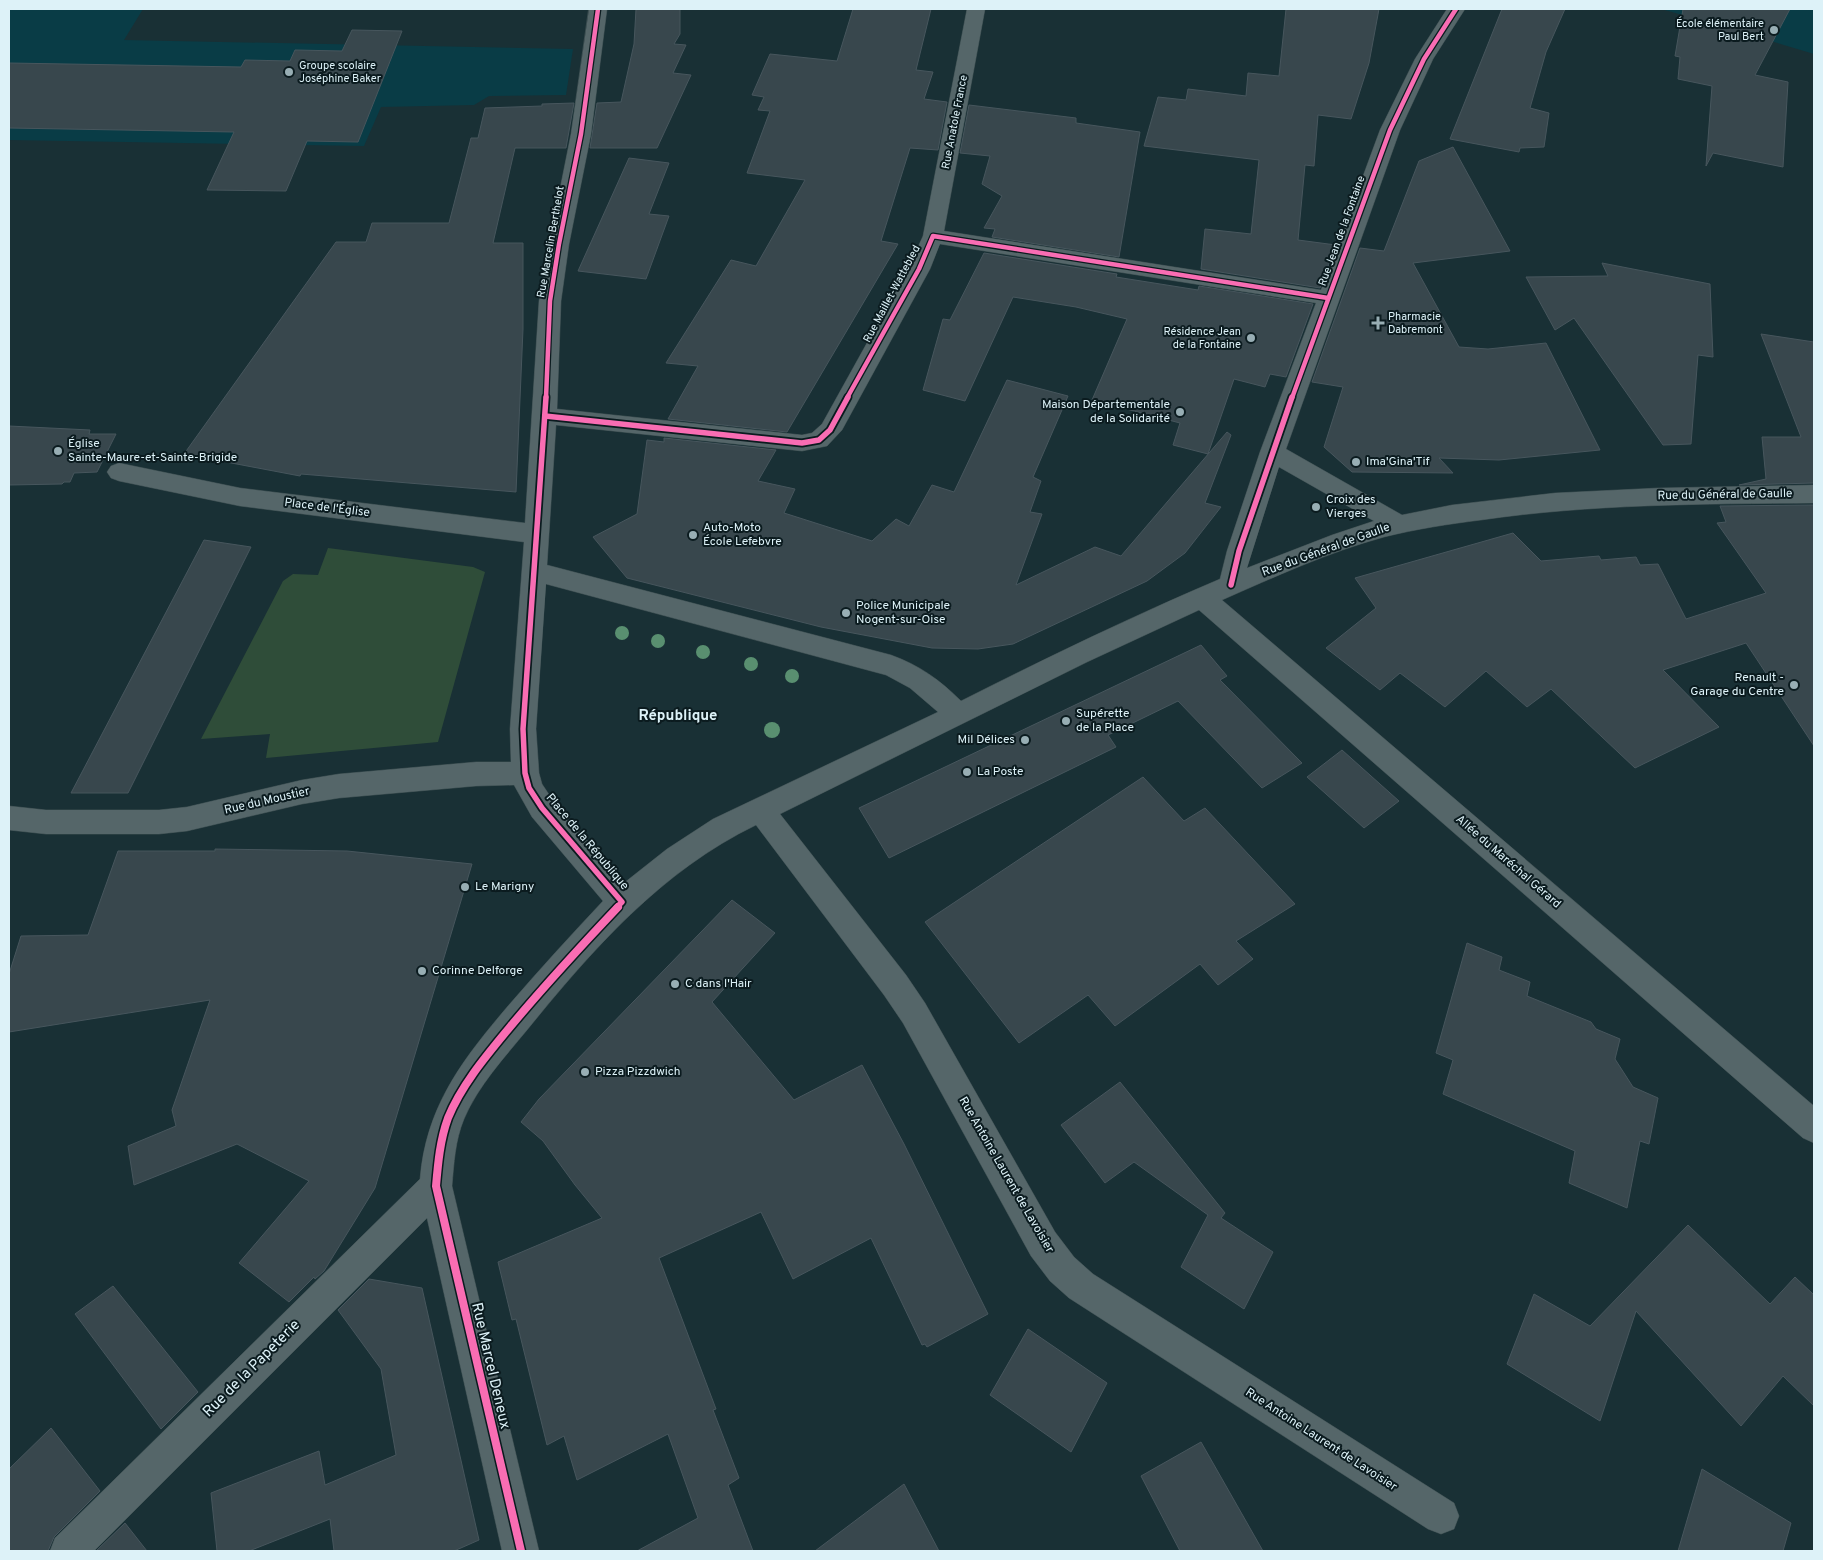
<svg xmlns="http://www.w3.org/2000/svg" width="1823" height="1560" font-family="Overpass,sans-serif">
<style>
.built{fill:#093c46}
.green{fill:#2f4d39}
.building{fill:#38474d;stroke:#47565d}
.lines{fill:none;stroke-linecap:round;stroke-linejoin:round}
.minor-casing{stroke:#3a4c4f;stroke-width:1}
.minor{fill:#556669;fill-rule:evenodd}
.cycleway-far2-casing{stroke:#0b1b1f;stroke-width:7}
.cycleway-far1-casing{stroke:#0b1b1f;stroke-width:9}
.cycleway-casing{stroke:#0b1b1f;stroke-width:11}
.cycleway-far2{stroke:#f96db3;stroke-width:4.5}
.cycleway-far1{stroke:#f96db3;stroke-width:5.5}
.cycleway{stroke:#f96db3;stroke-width:8}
.tree{fill:#598f70}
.poi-dot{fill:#98aeb4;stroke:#0b1b1f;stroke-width:2}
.labels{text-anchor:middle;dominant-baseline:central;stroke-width:4;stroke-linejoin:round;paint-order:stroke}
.far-poi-label{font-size:11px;fill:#ddf2f8;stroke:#0b1b1f;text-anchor:end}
.far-street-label{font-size:11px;fill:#ddf2f8;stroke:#0b1b1f}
.poi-label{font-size:12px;fill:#ddf2f8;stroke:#0b1b1f;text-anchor:start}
.street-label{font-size:12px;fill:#ddf2f8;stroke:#0b1b1f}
.quarter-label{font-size:15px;font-weight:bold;fill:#ddf2f8;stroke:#0b1b1f}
.near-street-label{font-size:15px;fill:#ddf2f8;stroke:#0b1b1f}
</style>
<rect width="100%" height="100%" fill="#193035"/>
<g class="built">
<polygon points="9,9 143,9 124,40 573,49 566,95 489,96 474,105 381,107 364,146 9,140"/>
<polygon points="1661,9 1814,9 1814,54 1697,19"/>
</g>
<polygon class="green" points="328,548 473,567 485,572 438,742 266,758 270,734 201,739 283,581 293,574 318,575"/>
<g class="building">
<polygon points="636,9 680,9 680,34 674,44 686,45 673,73 691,75 657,148 590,148 597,103 621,102 634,44"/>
<polygon points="853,9 931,9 916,70 933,72 924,99 947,102 938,150 910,148 881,241 898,244 787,432 668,419 698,366 666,363 731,260 756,266 805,180 747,173 770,111 758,110 764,97 752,95 770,54 837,61"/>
<polygon points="1286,9 1379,9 1369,63 1351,119 1318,115 1314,166 1305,165 1298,240 1336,245 1320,288 1201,269 1205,229 1251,234 1259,160 1144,146 1158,97 1186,100 1188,89 1246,96 1248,73 1279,76"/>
<polygon points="1502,9 1565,9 1546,52 1530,108 1549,113 1544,147 1520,148 1519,152 1450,139"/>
<polygon points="1683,9 1790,9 1755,75 1788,82 1783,167 1713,153 1706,166 1712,86 1678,79 1680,57 1675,56"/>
<polygon points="352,30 402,31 358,142 307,141 286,191 207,190 234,132 9,128 9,63 241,67 245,60 290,61 295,50 342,51"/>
<polygon points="574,103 566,148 515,148 493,243 523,243 523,329 516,492 301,474 300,476 184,454 336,242 366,242 372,223 449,223 471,138 478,138 485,108 542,106 542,104"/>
<polygon points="969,105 1076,118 1076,123 1140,132 1119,257 992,237 995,229 984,228 1002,196 982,184 990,156 960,153"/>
<polygon points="1453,147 1510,251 1413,263 1459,347 1488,349 1546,343 1600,450 1499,460 1439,458 1453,473 1352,472 1324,447 1343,387 1312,382 1360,248 1384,251 1419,161"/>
<polygon points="629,158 669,163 649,214 669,216 646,279 578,271"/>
<polygon points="984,253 1117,274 1116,277 1198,290 1199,286 1313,304 1286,377 1270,374 1265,387 1234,379 1208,454 1173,445 1180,423 1092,400 1127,319 1076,307 1013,297 965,401 923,390 943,319 950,320"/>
<polygon points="1602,263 1710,284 1713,357 1698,355 1691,444 1663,445 1574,318 1555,330 1526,277 1608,276"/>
<polygon points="1761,334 1814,342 1814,483 1739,485 1766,479 1762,437 1801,437"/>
<polygon points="1007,380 1068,396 1033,477 1041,481 1030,512 1042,514 1016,585 1095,547 1121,556 1227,432 1231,435 1205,503 1221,507 1185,553 1147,581 1013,644 978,649 932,648 821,627 627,578 593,537 637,514 647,440 664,442 664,438 776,450 758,481 795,489 784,513 872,541 896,519 909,526 932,485 954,492"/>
<polygon points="9,426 90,430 89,434 116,434 97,472 74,473 70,482 64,482 62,484 9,485"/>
<polygon points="1814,505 1814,746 1746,643 1663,670 1719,727 1635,768 1551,689 1527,707 1486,671 1445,707 1400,673 1380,690 1326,648 1376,608 1355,578 1513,533 1541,561 1599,556 1601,560 1636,557 1640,565 1658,564 1686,619 1766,593 1717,523 1726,522 1720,506"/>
<polygon points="204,540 251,547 128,793 71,793"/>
<polygon points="1201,645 1227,676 1220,680 1302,763 1262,788 1178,701 1108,735 1116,747 889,858 859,808"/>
<polygon points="1342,750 1399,801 1364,828 1307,777"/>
<polygon points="1143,777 1184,821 1205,808 1295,904 1236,941 1253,959 1218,985 1200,964 1115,1026 1088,995 1019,1043 925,922"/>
<polygon points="215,849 347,851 472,864 375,1188 324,1271 315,1279 314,1277 289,1302 239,1263 309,1181 237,1144 134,1185 128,1146 176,1126 172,1110 210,1000 9,1032 9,974 21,936 88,935 118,851 215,851"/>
<polygon points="732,900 775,933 712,1002 794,1100 862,1065 904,1144 988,1314 927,1347 925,1344 922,1345 871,1238 793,1279 761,1212 659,1258 716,1409 713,1410 739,1478 728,1485 753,1551 637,1551 698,1518 668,1434 577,1480 564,1436 547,1445 516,1319 512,1320 498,1262 602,1218 575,1185 543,1141 521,1122 539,1099"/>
<polygon points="1467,943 1502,957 1499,970 1530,982 1527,996 1591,1022 1596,1029 1620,1039 1615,1059 1633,1087 1658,1098 1649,1144 1640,1141 1627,1208 1569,1183 1575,1151 1443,1094 1453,1060 1436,1053"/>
<polygon points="1120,1082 1225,1213 1221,1218 1273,1252 1244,1309 1181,1267 1208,1215 1134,1162 1105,1183 1061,1125"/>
<polygon points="1688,1225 1770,1304 1795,1277 1814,1295 1814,1406 1783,1376 1741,1426 1636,1311 1600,1421 1507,1364 1534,1294 1590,1326"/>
<polygon points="369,1279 422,1288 479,1540 454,1551 334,1551 330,1519 249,1551 217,1551 211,1493 319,1451 325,1485 396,1455 381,1369 338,1310"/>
<polygon points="113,1286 198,1392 161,1429 75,1314"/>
<polygon points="1028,1329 1107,1383 1071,1452 990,1395"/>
<polygon points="51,1428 100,1491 54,1537 48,1551 9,1551 9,1469"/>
<polygon points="1201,1442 1263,1551 1180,1551 1141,1476"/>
<polygon points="1702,1469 1791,1523 1783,1551 1678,1551"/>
<polygon points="904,1484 939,1551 815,1551"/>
<polygon points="125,1523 147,1551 96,1551"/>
</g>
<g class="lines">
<defs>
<path id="minor" d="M 589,9 L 607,9 L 591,134 L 569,244 L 561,301 L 557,409 L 802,435 L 812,433 L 822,424 L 908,269 L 923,236 L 967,9 L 985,9 L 944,231 L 1321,290 L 1380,130 L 1415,59 L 1447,9 L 1465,9 L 1433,59 L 1400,130 L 1286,449 L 1402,515 L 1452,505 L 1555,493 L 1659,488 L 1814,485 L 1814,503 C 1703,504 1591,504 1481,520 C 1449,524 1416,529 1384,537 C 1329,552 1274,577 1222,600 L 1814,1106 L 1814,1143 L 1803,1138 L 1199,610 L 1087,662 L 780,814 L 906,975 L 925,1003 L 1055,1232 L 1074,1257 L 1093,1274 L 1454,1503 L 1459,1516 L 1454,1529 L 1441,1534 L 1428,1529 L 1069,1298 L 1050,1281 L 1031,1256 L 903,1023 L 884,995 L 756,825 C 661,871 592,950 527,1030 C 504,1058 478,1086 464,1119 C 455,1141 454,1163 452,1186 L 539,1551 L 502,1551 L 427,1218 L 94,1551 L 50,1551 L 55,1538 L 420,1179 C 426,1106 463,1059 508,1006 C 539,970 571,935 603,901 L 532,817 L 514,785 L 476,786 L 339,798 L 302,804 L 187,831 L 159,834 L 46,834 L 9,830 L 9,806 L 46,810 L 159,810 L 187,807 L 302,780 L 339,774 L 476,762 L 511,762 L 510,729 L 524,542 L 240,506 L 119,481 L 111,478 L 107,472 L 111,466 L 119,463 L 240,488 L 525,523 L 539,301 L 549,244 L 571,134 ZM 940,244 L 1316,303 L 1260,452 L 1227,551 L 1220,579 C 1133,616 1046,658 961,701 C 940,680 919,665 891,655 L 547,565 L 556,425 L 802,451 L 827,446 L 842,430 L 930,269 ZM 1279,467 L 1374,521 L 1332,535 L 1247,568 ZM 546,584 L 886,675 L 910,688 L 938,712 L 713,819 L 667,849 L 624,883 L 552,799 L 542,784 L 539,773 L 536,729 Z"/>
</defs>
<use href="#minor" class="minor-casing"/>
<use href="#minor" class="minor"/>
<defs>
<g id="cycleway-far2">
<polyline points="546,398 550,301 559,244 581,134 598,9"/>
<polyline points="847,398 919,269 933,236 1328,298"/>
<polyline points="1292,398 1390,130 1424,59 1456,9"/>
</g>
<g id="cycleway-far1">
<polyline points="546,397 523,729 525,773 529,788 542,808 622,902 616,908"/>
<polyline points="545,416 802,443 819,440 830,430 848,397"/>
<polyline points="1231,585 1239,551 1292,397"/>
</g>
<path id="cycleway" d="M 521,1551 L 436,1186 C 438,1163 440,1140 448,1118 C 462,1084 487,1055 510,1027 C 545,985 581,946 618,907"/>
</defs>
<use href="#cycleway-far2" class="cycleway-far2-casing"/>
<use href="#cycleway-far1" class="cycleway-far1-casing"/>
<use href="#cycleway" class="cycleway-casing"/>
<use href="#cycleway-far2" class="cycleway-far2"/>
<use href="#cycleway-far1" class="cycleway-far1"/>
<use href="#cycleway" class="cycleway"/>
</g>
<g class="tree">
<circle cx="622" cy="633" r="7"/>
<circle cx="658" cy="641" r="7"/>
<circle cx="703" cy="652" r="7"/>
<circle cx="751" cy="664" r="7"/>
<circle cx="792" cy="676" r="7"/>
<circle cx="772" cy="730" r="8"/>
</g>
<g class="poi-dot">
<circle cx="1774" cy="30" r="5"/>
<circle cx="289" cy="72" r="5"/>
<path d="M1375.5 315.5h5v5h5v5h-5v5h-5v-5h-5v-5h5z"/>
<circle cx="1251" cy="338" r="5"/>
<circle cx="1180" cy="412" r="5"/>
<circle cx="58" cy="451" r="5"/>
<circle cx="1356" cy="462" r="5"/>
<circle cx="1316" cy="507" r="5"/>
<circle cx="693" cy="535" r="5"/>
<circle cx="846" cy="613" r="5"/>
<circle cx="1794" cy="685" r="5"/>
<circle cx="1066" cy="721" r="5"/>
<circle cx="1025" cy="740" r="5"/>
<circle cx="967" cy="772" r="5"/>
<circle cx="465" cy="887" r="5"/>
<circle cx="422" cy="971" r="5"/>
<circle cx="675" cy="984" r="5"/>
<circle cx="585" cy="1072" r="5"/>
</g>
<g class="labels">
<g class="far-poi-label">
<text x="1764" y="24">École élémentaire<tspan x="1764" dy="13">Paul Bert</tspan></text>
<text x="299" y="66" text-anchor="start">Groupe scolaire<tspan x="299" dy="13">Joséphine Baker</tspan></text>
<text x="1388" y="317" text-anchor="start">Pharmacie<tspan x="1388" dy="13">Dabremont</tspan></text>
<text x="1241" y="332">Résidence Jean<tspan x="1241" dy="13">de la Fontaine</tspan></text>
</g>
<g class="far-street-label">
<text transform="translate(955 122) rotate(-79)">Rue Anatole France</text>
<text transform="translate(1342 231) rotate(-70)">Rue Jean de la Fontaine</text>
<text transform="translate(551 242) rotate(-80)">Rue Marcelin Berthelot</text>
<text transform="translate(892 294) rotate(-62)">Rue Maillet-Wattebled</text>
</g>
<g class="poi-label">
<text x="1170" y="405" text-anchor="end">Maison Départementale<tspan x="1170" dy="14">de la Solidarité</tspan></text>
<text x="68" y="444">Église<tspan x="68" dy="14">Sainte-Maure-et-Sainte-Brigide</tspan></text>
<text x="1366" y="462">Ima'Gina'Tif</text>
<text x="1326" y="500">Croix des<tspan x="1326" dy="14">Vierges</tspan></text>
<text x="703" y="528">Auto-Moto<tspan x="703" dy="14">École Lefebvre</tspan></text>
<text x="856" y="606">Police Municipale<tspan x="856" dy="14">Nogent-sur-Oise</tspan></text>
<text x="1784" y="678" text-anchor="end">Renault -<tspan x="1784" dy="14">Garage du Centre</tspan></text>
<text x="1076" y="714">Supérette<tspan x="1076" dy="14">de la Place</tspan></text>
<text x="1015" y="740" text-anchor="end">Mil Délices</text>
<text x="977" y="772">La Poste</text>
<text x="475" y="887">Le Marigny</text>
<text x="432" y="971">Corinne Delforge</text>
<text x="685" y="984">C dans l'Hair</text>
<text x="595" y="1072">Pizza Pizzdwich</text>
</g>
<g class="street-label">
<text transform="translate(1725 495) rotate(-1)">Rue du Général de Gaulle</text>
<text transform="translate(327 508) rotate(7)">Place de l'Église</text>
<text transform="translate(1326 550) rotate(-20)">Rue du Général de Gaulle</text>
<text transform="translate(267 801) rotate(-13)">Rue du Moustier</text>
<text transform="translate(587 842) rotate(50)">Place de la République</text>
<text transform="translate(1508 862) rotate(41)">Allée du Maréchal Gérard</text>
<text transform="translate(1006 1175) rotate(60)">Rue Antoine Laurent de Lavoisier</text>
<text transform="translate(1321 1440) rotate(33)">Rue Antoine Laurent de Lavoisier</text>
</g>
<g class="quarter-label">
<text x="678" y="716">République</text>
</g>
<g class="near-street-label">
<text transform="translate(490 1366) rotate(77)">Rue Marcel Deneux</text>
<text transform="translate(252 1369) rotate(-45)">Rue de la Papeterie</text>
</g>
</g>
<rect width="1823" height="1560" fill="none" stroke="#ddf2f8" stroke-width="20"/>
</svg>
